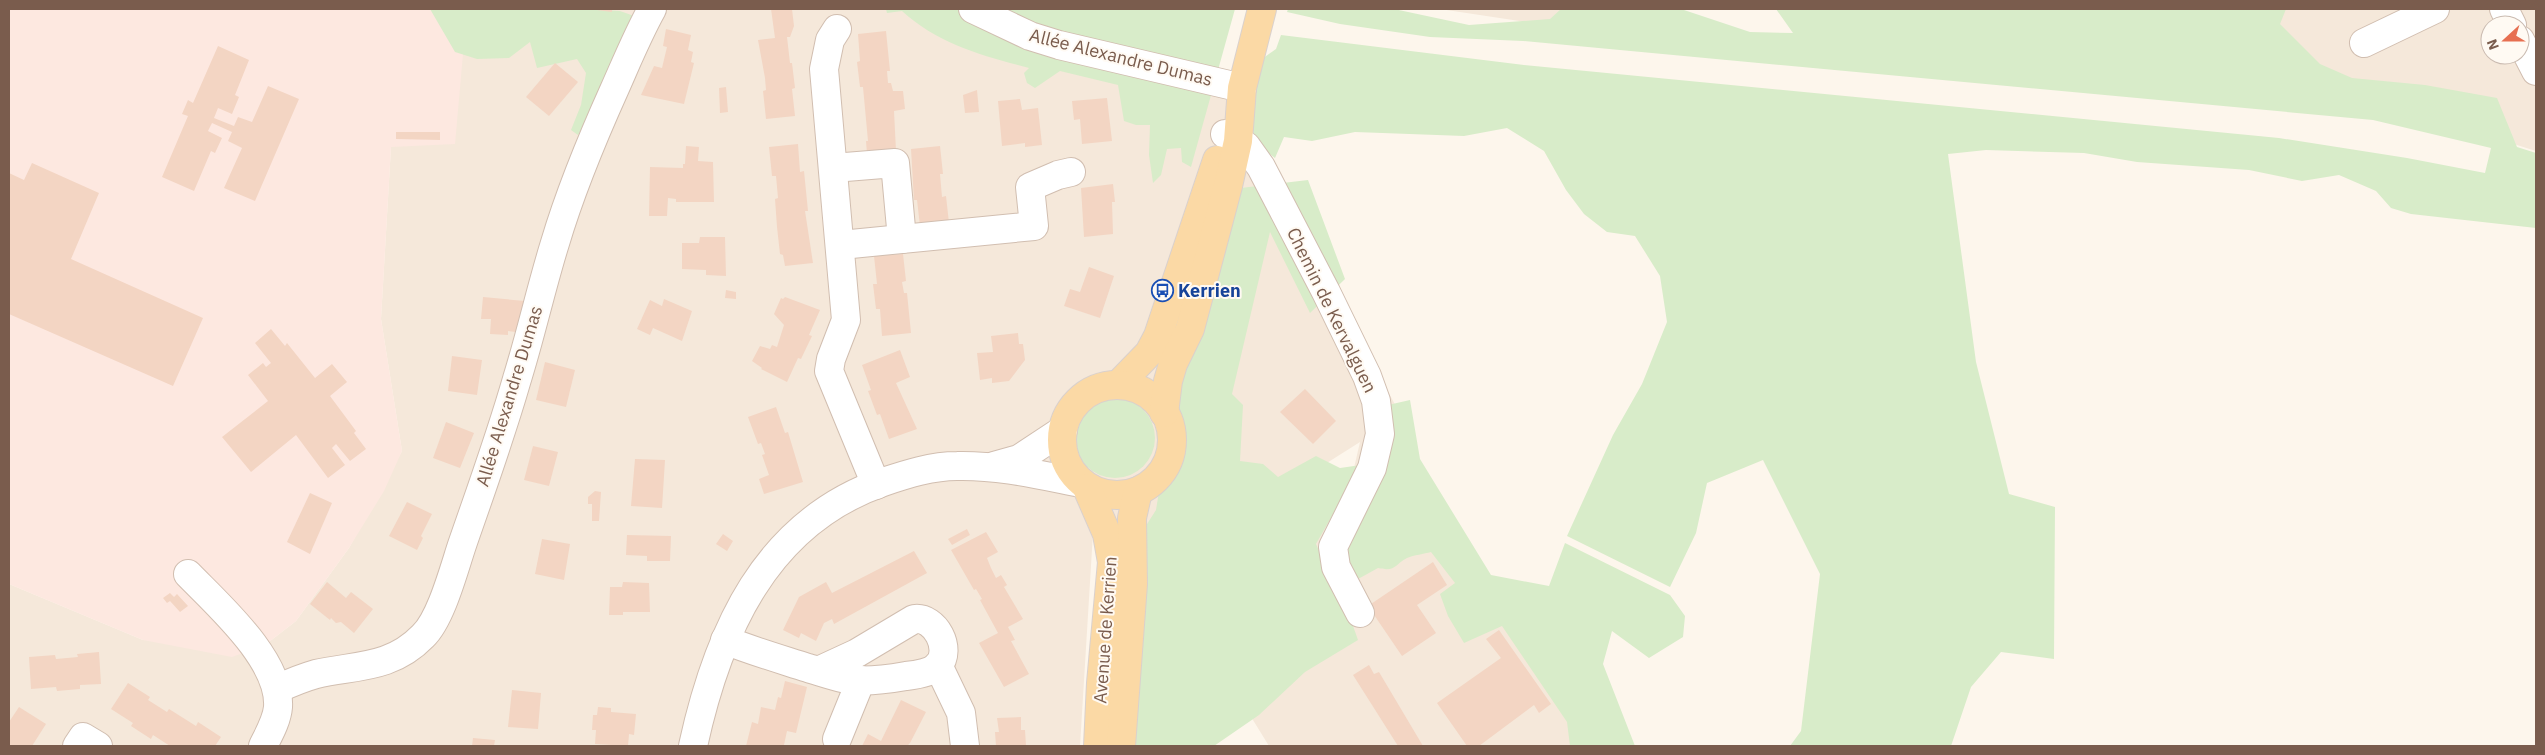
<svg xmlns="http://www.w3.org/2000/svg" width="2545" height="755" font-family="'IBM Plex Sans',sans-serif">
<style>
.residential{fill:#f5e8da;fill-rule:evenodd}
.commercial{fill:#fde8e0}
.green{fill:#d8ecc9}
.building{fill:#f3d5c3}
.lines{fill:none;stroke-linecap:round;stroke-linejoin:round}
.minor-casing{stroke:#d1beb0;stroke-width:30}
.major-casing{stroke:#dad1cd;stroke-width:30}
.minor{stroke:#fff;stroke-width:28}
.major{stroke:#fbd9a5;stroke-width:28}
.labels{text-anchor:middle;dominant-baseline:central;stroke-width:4;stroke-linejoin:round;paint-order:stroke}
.street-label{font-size:18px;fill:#7a5c4d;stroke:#fffaf3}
.transit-label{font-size:18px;font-weight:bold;fill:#164399;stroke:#fffaf3;text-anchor:start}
</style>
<rect width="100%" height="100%" fill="#fdf6ec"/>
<g class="residential">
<polygon points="467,9 963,9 1272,85 1264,147 1376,369 1408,429 1415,521 1529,615 1594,746 1269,746 1224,673 1354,468 1360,442 1267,501 1213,545 1093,533 1080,746 9,746 9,584 143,640 265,645 296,621 349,548 402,451 381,319 391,147"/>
<polygon points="1440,9 1599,9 1592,32"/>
<path d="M 2180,9 L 2536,9 L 2536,151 L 2517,145 L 2302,104 ZM 2490,25 L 2520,25 L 2520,55 L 2490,55 Z"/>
</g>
<polygon class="commercial" points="9,9 467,9 455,144 391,147 381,319 402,451 384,491 349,548 296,621 265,645 232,657 143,640 9,584"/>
<g class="green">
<polygon points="430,9 587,9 620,11 637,17 611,77 578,135 571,130 581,105 586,73 577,59 537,68 530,42 509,58 477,59 455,52"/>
<path d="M 886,9 L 1235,9 L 1191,167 L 1182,162 L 1181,148 L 1167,149 L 1161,175 L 1153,183 L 1149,155 L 1150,125 L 1136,125 L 1124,121 L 1118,85 L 1060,71 L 1035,88 L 1027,83 L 1024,73 L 1029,68 C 983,56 938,44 902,11 L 887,13 Z"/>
<polygon points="1288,9 1394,9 1469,25 1550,19 1561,9 1681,9 1750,32 1793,33 1776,9 2286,9 2280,24 2320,64 2352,78 2425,85 2497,98 2517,147 2536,153 2536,228 2411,214 2391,208 2376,191 2339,175 2302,181 2249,170 2137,162 2084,153 1986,150 1948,154 1976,362 2009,494 2055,507 2054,659 2001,652 1971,687 1951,746 1790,746 1801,731 1820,574 1763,460 1707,483 1696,533 1670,587 1567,536 1613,435 1642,384 1667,322 1660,276 1635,236 1607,232 1584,214 1566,190 1544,151 1507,128 1464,136 1355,132 1312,141 1284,137 1275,158 1254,142 1250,96 1262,59 1276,49 1281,35 1524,65 2279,138 2407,158 2485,173 2491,148 2373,120 1523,41 1430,37 1340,24 1287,12"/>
<path d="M 1308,180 L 1345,279 L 1310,313 L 1270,232 L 1232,394 L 1243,405 L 1240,461 L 1263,464 L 1278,477 L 1316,456 L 1340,468 L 1361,465 L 1316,544 L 1326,567 L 1388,405 L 1410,400 L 1420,459 L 1491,575 L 1549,586 L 1565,543 L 1670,595 L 1685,616 L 1683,637 L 1649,658 L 1612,631 L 1603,664 L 1635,746 L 1570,746 L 1567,722 L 1502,626 L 1464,643 L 1448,616 L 1440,594 L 1455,583 L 1431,552 C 1424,554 1414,555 1407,558 C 1394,565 1396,572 1378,568 L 1340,589 L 1358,640 L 1305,672 L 1259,715 L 1214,746 L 1130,746 L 1140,535 L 1156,510 L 1160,485 L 1174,462 L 1181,384 L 1241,188 Z"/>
<circle cx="1115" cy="438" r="40"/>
</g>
<g class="building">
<polygon points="589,9 612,9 612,12"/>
<polygon points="771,9 792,9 794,26 790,37 787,37 790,63 792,63 795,88 792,89 795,116 766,119 763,91 766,90 765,78 758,40 775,38"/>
<polygon points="666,29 691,35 688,50 693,52 691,62 694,63 684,104 641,95 654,66 662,68 667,47 663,46"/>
<polygon points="886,31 890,71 887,71 888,83 891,83 893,91 903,91 905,109 894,111 896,151 867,154 866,141 868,141 863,87 860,87 857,62 860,61 858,34"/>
<polygon points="218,46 249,60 235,95 239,97 232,114 218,108 214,118 234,126 238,117 252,122 268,86 299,99 255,201 224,188 242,148 228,141 232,132 212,123 208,131 222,138 215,153 211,151 194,191 162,177 188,116 182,114 188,100 193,103"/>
<polygon points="555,63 578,82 549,116 526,97"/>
<polygon points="726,87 728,112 720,113 719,88"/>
<polygon points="977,90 979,112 965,113 963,95"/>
<polygon points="1107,98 1112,141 1082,144 1080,119 1074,120 1072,101"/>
<polygon points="1020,99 1022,110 1038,108 1042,145 1025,147 1025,143 1002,146 998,101"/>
<polygon points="396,132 440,132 440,140 396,139"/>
<polygon points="798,144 800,172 804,171 808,211 805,211 813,263 785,266 783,255 780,254 777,227 775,199 778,198 776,176 772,176 769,147"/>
<polygon points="686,146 699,147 698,161 713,162 714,202 676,202 676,199 668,198 667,216 649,216 650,167 683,168 683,164 685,164"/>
<polygon points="940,146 943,174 940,174 942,197 946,196 949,223 920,226 917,200 914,200 911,149"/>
<polygon points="32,163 99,193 71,259 203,318 173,386 9,314 9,173 24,180"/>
<polygon points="1113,184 1115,202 1112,202 1113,234 1084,237 1081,188"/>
<polygon points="700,237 725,237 726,276 706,275 706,270 682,269 682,243 699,243"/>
<polygon points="903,254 906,281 902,282 904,293 907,293 911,333 882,336 880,309 876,309 873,284 877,284 874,256"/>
<polygon points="1089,267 1114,276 1100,318 1064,306 1070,289 1080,292"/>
<polygon points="726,290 736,292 736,299 725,298"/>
<polygon points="483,297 525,301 523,333 508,331 508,335 490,334 491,319 481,319"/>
<polygon points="785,297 820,310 809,335 812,336 801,359 798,358 787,382 761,369 762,368 752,361 760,346 770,349 772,345 777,347 784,325 774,314 781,298 783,299"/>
<polygon points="664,299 692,311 682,341 653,328 650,335 637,329 650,300 662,306"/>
<polygon points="271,329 285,346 287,343 315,378 332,364 347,382 330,396 356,431 354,433 366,449 350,461 336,444 332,448 345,465 328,478 296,435 251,472 222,437 268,401 248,375 263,363 266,367 271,363 255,343"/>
<polygon points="1018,333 1019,344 1023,344 1025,360 1009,381 992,383 992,378 980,380 977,353 993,352 991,336"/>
<polygon points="900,350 910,377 896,383 917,429 889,439 880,414 877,415 868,391 871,390 862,365"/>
<polygon points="452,356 482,360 477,395 448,391"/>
<polygon points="545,362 575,370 566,407 536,400"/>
<polygon points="1305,389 1336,421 1313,444 1280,412"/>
<polygon points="776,407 785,433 788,432 803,482 764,494 759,479 769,475 762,455 765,454 761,443 758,444 748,417"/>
<polygon points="446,422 474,433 460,468 433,458"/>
<polygon points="533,446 558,452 549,486 524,480"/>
<polygon points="635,459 665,460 662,508 631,506"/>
<polygon points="595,491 601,492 599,521 592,521 592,504 588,504 588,497"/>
<polygon points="310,493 332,503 310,554 287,542"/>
<polygon points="407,502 432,514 421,536 423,538 417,550 389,536"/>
<polygon points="967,529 970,535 952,545 948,539"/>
<polygon points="986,532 998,552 987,558 991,568 996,578 1001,575 1007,585 1004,587 1023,619 1008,627 1015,640 1011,641 1029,674 1004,687 979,643 998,633 980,600 982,599 976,589 974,590 951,550"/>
<polygon points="723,534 733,541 727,551 716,544"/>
<polygon points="627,535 671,536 670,561 647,561 647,556 626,555"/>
<polygon points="542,539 570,544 564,580 535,574"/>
<polygon points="914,551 927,573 834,624 832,619 824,623 816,641 801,633 799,638 783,630 799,597 826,582 832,593"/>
<polygon points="1433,562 1447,585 1417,605 1436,633 1402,656 1368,606"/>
<polygon points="327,582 346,598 351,592 373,609 354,633 341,622 336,623 331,618 330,620 310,604"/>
<polygon points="623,582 649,583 650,612 623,612 623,615 609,615 610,587 622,587"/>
<polygon points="170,593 174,597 177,594 188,606 180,612 170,601 167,603 163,598"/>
<polygon points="1499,630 1551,704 1539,713 1534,705 1479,746 1467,746 1437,703 1501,658 1486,639"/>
<polygon points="99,652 101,684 80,685 80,689 57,691 56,687 31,689 29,657 55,655 56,659 78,657 77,654"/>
<polygon points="1369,665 1374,674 1379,672 1423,746 1398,746 1353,675"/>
<polygon points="785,681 807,687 796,733 787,731 784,745 746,746 752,722 758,724 761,707 775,710 778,697 781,698"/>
<polygon points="128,683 150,697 148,700 167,712 169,709 196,726 198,722 221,737 215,746 170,746 153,735 151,739 131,726 133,723 111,709"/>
<polygon points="512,690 541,693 538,729 508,727"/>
<polygon points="901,700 926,712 910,743 907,746 862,746 868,734 881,741"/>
<polygon points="19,707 46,724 32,746 9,746 9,722"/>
<polygon points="598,707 611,708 611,712 636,714 634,735 629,734 628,746 595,744 596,730 592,730 593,715 597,715"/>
<polygon points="1021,717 1021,730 1025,730 1026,746 996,746 995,732 999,732 997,718"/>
<polygon points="473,738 495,740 494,746 472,746"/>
</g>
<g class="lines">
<defs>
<g id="minor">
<polyline points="973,9 1030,36 1059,45 1242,88"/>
<polyline points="2504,9 2512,25"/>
<polyline points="837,29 830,40 824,69 846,320 831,359 829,371 876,485"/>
<polyline points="2520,40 2536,71"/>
<polyline points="2364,43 2435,9"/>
<polyline points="1225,134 1246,146 1261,167 1326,292 1367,376 1376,401 1380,434 1372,468 1333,547 1336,567 1360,613"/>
<polyline points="833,168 895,163 902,239"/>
<polyline points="841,245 1034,226 1030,187 1058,175 1071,172"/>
<polyline points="994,466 1019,459 1063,430"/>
<path d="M 188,574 C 218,605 281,660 278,707 C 277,720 269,734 263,746"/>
<path d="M 725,640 C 752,651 780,659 808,668 C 822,672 838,678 852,680 C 869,682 889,679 906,676 C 915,675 930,673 938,666 C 953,649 935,616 914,619 L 857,653 L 818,671"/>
<polyline points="938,665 961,713 965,746"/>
<path d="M 277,689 C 290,683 302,678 316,674 C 356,665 391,669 423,636 C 441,619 454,569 462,545 C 481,490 501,435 517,379 C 531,334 541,288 555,243 C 571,189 592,139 615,88 C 627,61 638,34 652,9"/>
<polyline points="837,739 861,680"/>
<polyline points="77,746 83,737 98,746"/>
<path d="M 693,746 C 718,632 765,523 883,482 C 907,474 932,466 957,466 C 999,465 1040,475 1081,483"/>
</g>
<g id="major">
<polyline points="1118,385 1149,353 1158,336 1217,160"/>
<circle cx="1117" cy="440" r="55"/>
<polyline points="1164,413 1168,381 1173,364 1190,329 1228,186 1238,141 1242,88 1262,9"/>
<polyline points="1087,488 1107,534 1112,562 1101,683 1098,746"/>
<polyline points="1121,746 1133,584 1132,518 1138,491"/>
</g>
</defs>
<use href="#minor" class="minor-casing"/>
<use href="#major" class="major-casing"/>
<use href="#minor" class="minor"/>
<use href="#major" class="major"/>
</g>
<defs>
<symbol id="bus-ring" viewBox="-11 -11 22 22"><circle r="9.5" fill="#fffaf3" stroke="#1a4fb4" stroke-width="1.5"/><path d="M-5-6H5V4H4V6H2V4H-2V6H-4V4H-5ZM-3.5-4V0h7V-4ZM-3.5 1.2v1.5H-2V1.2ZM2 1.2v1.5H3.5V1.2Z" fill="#1a4fb4"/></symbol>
</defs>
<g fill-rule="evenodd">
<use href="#bus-ring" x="1150" y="278" width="25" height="25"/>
</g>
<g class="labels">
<g class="street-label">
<text transform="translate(1121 57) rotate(14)">Allée Alexandre Dumas</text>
<text transform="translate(1332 310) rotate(64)">Chemin de Kervalguen</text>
<text transform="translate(509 396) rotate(-73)">Allée Alexandre Dumas</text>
<text transform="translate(1105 630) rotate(-86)">Avenue de Kerrien</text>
</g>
<g class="transit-label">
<text x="1178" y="290">Kerrien</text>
</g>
</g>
<rect width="2545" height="755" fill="none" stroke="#7a5c4d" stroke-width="20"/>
<g transform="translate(2505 40) rotate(249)"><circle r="24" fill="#fffaf3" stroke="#cabbb1"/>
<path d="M0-4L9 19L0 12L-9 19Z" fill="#e76f51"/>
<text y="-8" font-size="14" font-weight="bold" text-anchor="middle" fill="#7a5c4d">N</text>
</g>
</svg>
